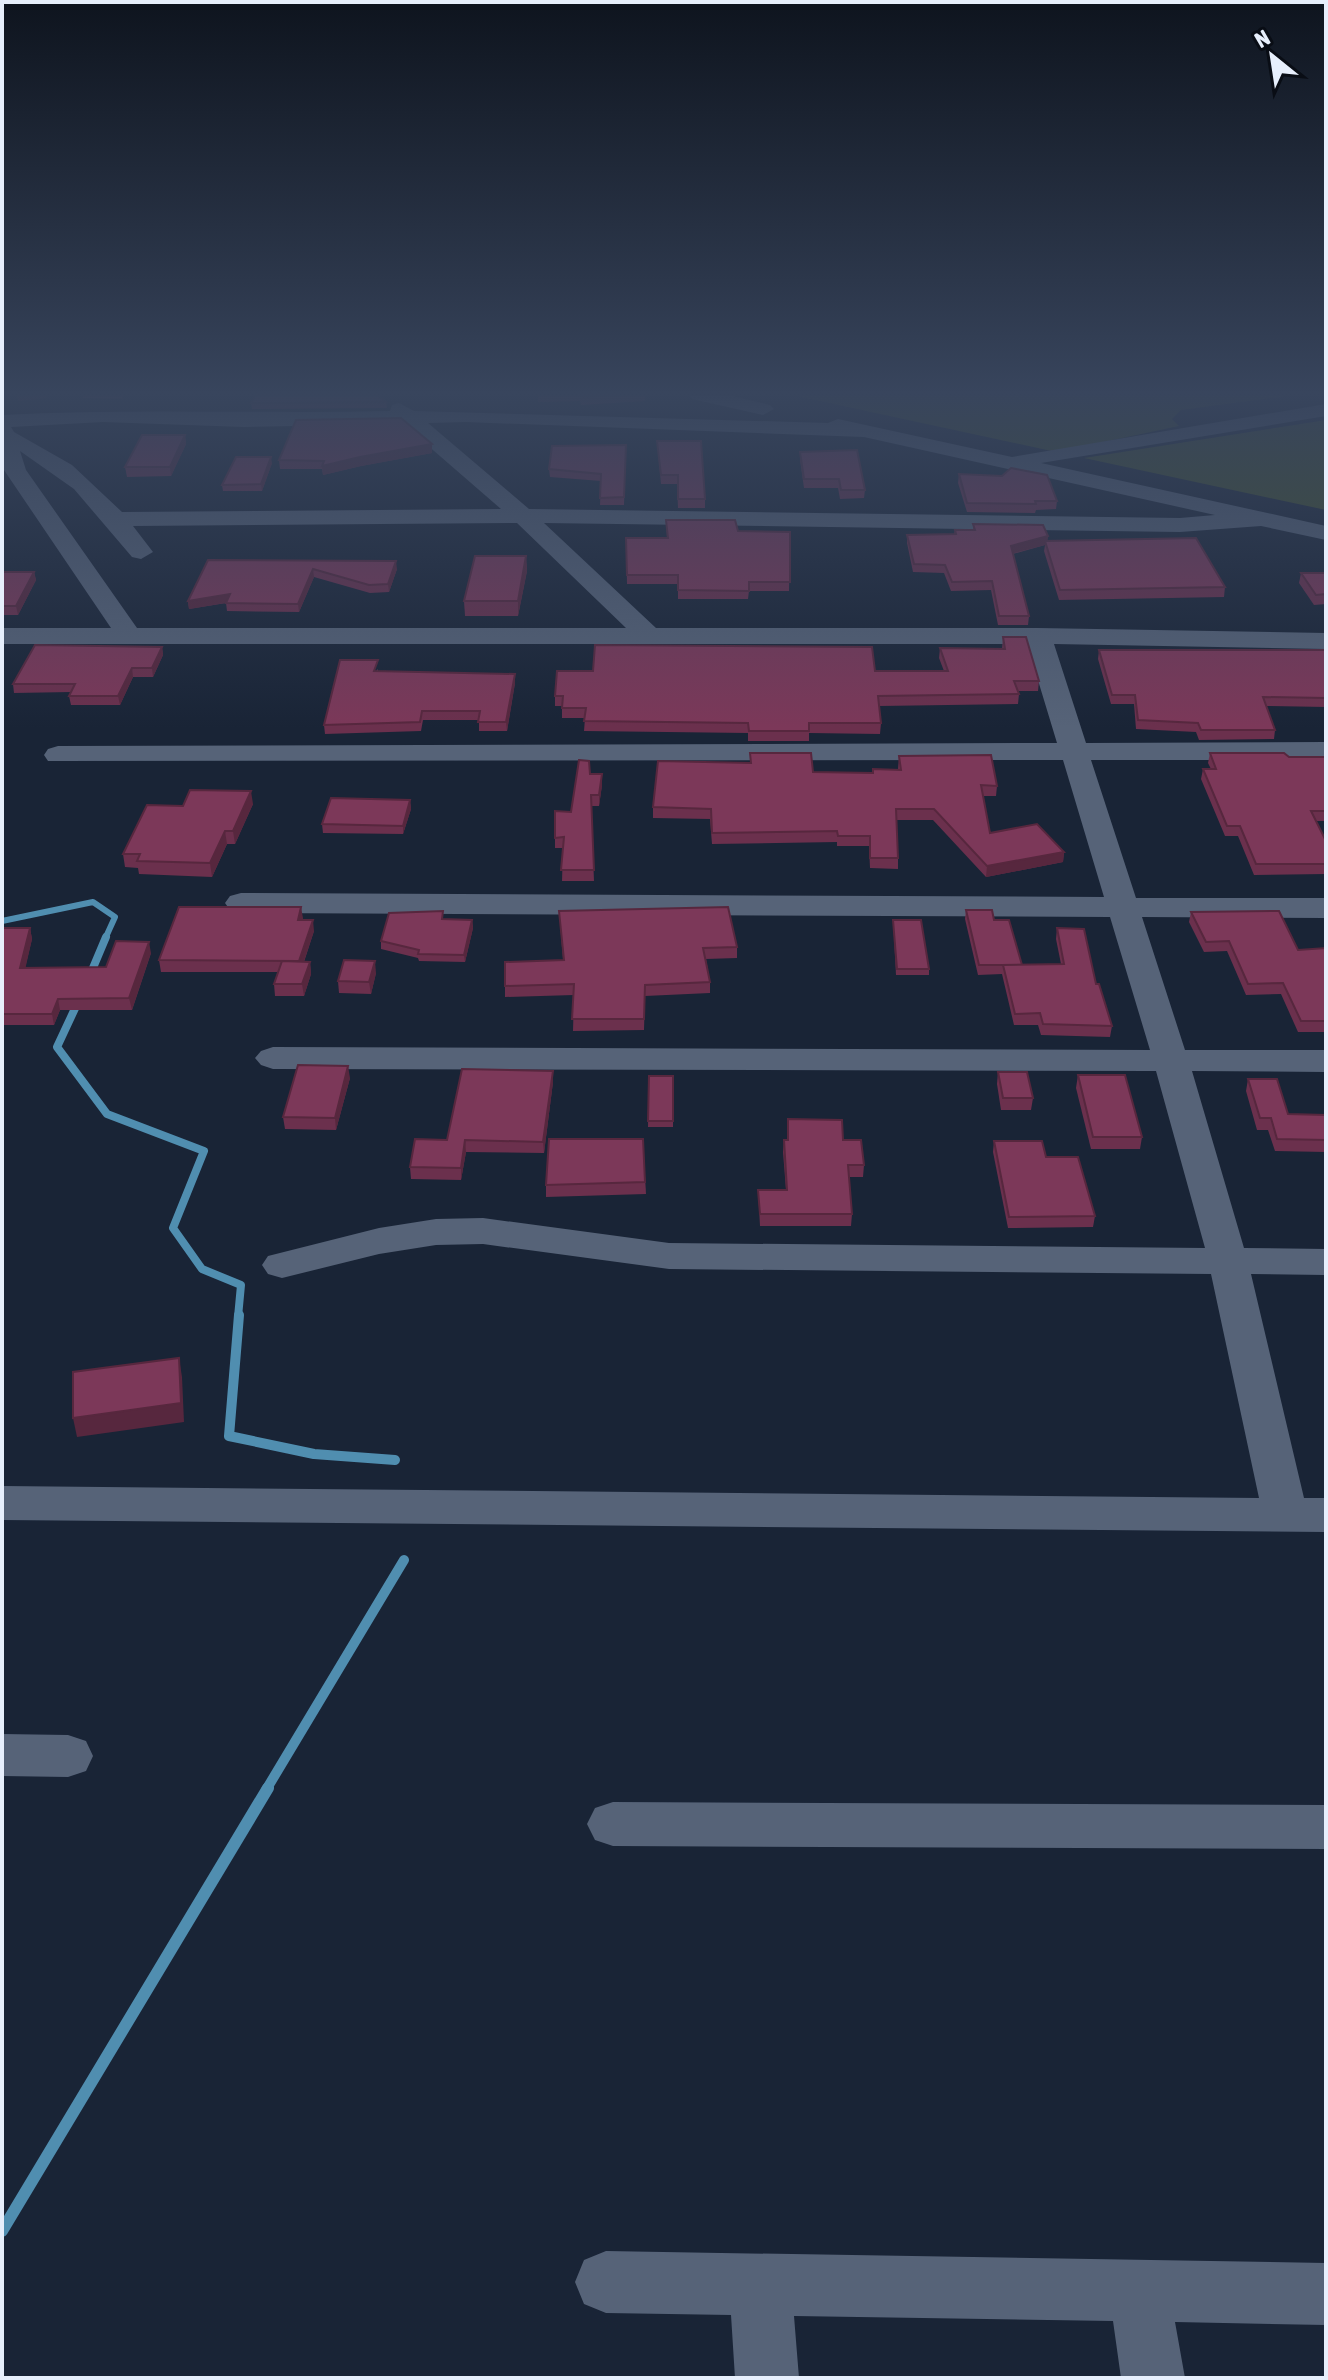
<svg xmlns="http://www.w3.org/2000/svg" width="1328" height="2380" font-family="'Asap Condensed',sans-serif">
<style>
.green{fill:#43522a}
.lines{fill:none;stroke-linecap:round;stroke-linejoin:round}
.stream-far3{stroke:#508eb0;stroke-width:6}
.stream-far2{stroke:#508eb0;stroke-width:8}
.stream-far1{stroke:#508eb0;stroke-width:10}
.stream{stroke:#508eb0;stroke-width:12}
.minor{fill:#566378;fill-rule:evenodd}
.wall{fill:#6b304d}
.shaded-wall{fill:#57273e}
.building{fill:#7c3859;stroke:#57273e;stroke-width:2}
</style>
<rect width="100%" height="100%" fill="#192436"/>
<g class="green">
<polygon points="792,395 1295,395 1181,410 1172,419 1179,426 1056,452"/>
<polygon points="1326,419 1326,510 1084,458 1326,420"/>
</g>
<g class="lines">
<polyline class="stream-far3" points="2,921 93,902 115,917 105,939"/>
<g class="stream-far2">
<polyline points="90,975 106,937"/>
<polyline points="78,1002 57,1047 107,1114 204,1151 173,1228 202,1269 241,1285 238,1317"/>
</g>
<g class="stream-far1">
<polyline points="239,1315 229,1436 314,1454 395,1460"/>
<polyline points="266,1790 404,1560"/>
</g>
<polyline class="stream" points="2,2231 268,1788"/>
<g class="minor">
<polygon points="689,395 728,395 770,405 774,409 763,415 692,399"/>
<path d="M 399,403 L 414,411 L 828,423 L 838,419 L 1012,457 L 1326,404 L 1326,416 L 1041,463 L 1326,526 L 1326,540 L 1261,526 L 1180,532 L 544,523 L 656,628 L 1038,628 L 1326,633 L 1326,649 L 1054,644 L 1086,743 L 1326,742 L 1326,760 L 1091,760 L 1136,898 L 1326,898 L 1326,918 L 1142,917 L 1185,1050 L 1326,1050 L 1326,1072 L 1192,1071 L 1244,1248 L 1326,1249 L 1326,1275 L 1251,1274 L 1304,1498 L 1326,1498 L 1326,1532 L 2,1520 L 2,1486 L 1259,1498 L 1211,1274 L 669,1269 L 483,1244 L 436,1245 L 379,1254 L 282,1278 L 268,1274 L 262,1265 L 268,1256 L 379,1228 L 436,1219 L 483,1218 L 669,1243 L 1205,1248 L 1156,1071 L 273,1069 L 261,1065 L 255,1058 L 261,1051 L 273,1047 L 1150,1050 L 1110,917 L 241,913 L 230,910 L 225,903 L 230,896 L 241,893 L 1104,897 L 1063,760 L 48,761 L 44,755 L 48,749 L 58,746 L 1057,743 L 1027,644 L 2,644 L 2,628 L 111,628 L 4,470 L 2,415 C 131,408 261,414 390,411 L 392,405 ZM 103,422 L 244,427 L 403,424 L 501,509 L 122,512 L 72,465 L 14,432 L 11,427 ZM 466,422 L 864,437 L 1215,515 L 1180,518 L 529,509 L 428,423 ZM 20,451 L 74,489 L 132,557 L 141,559 L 153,552 L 133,526 L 517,523 L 626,628 L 137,628 L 26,470 Z"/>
<polygon points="2,1734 68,1735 86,1741 93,1756 86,1771 68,1777 2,1776"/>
<polygon points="613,1802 1326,1805 1326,1849 613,1846 595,1840 587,1824 595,1808"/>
<polygon points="606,2251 1326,2263 1326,2325 1175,2322 1185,2378 1121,2378 1113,2321 794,2316 799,2378 735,2378 731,2315 606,2313 584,2304 575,2282 584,2260"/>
</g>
</g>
<g class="wall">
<polygon points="83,395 124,395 122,399 83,398"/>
<polygon points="196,395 377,395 386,402 387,408 252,409 251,403 255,396"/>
<polygon points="538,395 645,395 645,401 581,405 580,401 538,402"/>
<polygon points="185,435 186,444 171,476 127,477 125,467"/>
<polygon points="657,441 705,499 705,508 678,508 677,484 661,484"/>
<polygon points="432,444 432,453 361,466 323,475 322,469 280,469 279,460"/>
<polygon points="626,445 624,505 600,505 601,481 550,477 549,469"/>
<polygon points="800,452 865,490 864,498 840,499 838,488 804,488 800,460"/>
<polygon points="272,463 262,491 223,491 222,485"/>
<polygon points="959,474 1057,501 1056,509 1036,510 1035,513 967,512 958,483"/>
<polygon points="666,520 738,531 790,532 789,591 749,591 748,599 678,599 678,584 627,584 626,538 667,538"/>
<polygon points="973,524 1048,536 1047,541 1225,587 1224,597 1059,600 1044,551 1045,545 1013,554 1029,616 1028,625 998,625 991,590 951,591 944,573 913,572 907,543 907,535 954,534 955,530 973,530"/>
<polygon points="526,556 527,571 518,616 465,616 464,601"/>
<polygon points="208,560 397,569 389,592 370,593 314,577 299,612 227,611 226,603 189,609 188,601"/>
<polygon points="2,572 34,572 36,580 18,615 2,615"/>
<polygon points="1301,573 1326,573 1326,604 1314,605 1299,583"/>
<polygon points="1003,637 1039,681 1038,691 1018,691 1019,694 1018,704 879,706 881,723 880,734 809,733 809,741 748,741 748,733 584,731 585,718 562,718 562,706 555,706 555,696 875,671 944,671 939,658 940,648 1002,649"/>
<polygon points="162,647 163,655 153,677 133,677 120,705 71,705 69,696 71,692 14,693 13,684"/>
<polygon points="1099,650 1326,650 1326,707 1266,706 1275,730 1274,739 1199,740 1196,732 1136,729 1134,704 1111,704 1098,659"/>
<polygon points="378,669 378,671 515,683 507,731 479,731 479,720 423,720 421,731 325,734 324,725"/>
<polygon points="750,753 813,772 873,773 898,770 899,756 997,786 996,796 983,796 990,833 1064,852 1063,862 986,877 933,820 896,820 898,858 898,869 870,868 869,846 837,846 837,842 712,844 710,819 653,818 653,807 750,763"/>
<polygon points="1210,753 1289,757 1326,757 1326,821 1316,821 1326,841 1326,874 1254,875 1238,836 1225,836 1201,779 1203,769 1211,769 1208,763"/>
<polygon points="590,774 602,785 599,806 591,806 594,881 562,881 563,848 555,848 555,838 571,812"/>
<polygon points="410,800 411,809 403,834 323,833 322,824"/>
<polygon points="253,804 235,844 227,844 212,877 139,874 138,868 125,867 123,854 183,806"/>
<polygon points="966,910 994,920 1022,965 1061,964 1056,939 1057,928 1096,984 1112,1026 1110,1037 1041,1035 1038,1025 1014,1025 1002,974 978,975 965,919"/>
<polygon points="559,911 737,947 737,958 706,959 710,982 710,993 645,996 644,1030 573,1031 574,995 505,997 505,986 563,960"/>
<polygon points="1191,912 1298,950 1326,948 1326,1032 1298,1032 1281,994 1246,995 1227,951 1204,952 1189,922"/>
<polygon points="303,918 302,920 314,931 304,962 310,962 311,974 304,996 275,996 274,984 278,972 161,972 159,960"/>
<polygon points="443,919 472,920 473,928 465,962 419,961 418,958 381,949 381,941"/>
<polygon points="893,920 929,969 929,975 896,975"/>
<polygon points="2,928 30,928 32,939 25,968 106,967 151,953 132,1010 60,1010 54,1025 2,1025"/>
<polygon points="376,973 371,994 339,993 338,981"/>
<polygon points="998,1072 1033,1098 1031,1110 1001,1110 997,1084"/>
<polygon points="1078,1075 1142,1137 1140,1149 1091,1149 1076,1088"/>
<polygon points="649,1076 673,1076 673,1127 648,1127"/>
<polygon points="350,1078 336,1130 285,1129 283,1117"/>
<polygon points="1248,1079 1288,1114 1326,1115 1326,1152 1275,1151 1268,1130 1257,1130 1246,1091"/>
<polygon points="553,1082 544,1153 466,1152 461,1180 411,1179 410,1167 447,1140"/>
<polygon points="643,1139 646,1194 546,1197 546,1185"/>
<polygon points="784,1140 843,1140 864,1165 863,1177 849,1177 852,1214 851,1226 760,1226 758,1190 786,1190 783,1152"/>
<polygon points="994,1141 1095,1216 1093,1227 1008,1228 993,1152"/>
</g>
<g class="shaded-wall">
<polygon points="32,395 47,395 48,398 18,401 17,396"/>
<polygon points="185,435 186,444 171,476 170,467"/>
<polygon points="432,444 432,453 361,466 323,475 322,466 360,457"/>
<polygon points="271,457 272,463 262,491 261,484"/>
<polygon points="1048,536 1047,544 1045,541 1045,545 1010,554 1011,546"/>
<polygon points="526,556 527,571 518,616 518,601"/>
<polygon points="396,561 397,569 389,592 388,584"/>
<polygon points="313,569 314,577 299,612 298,604"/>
<polygon points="34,572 36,580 18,615 16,606"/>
<polygon points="230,594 231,602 189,609 188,601"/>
<polygon points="162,647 163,655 153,677 152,668"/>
<polygon points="132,668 133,677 120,705 118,696"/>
<polygon points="515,674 515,683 507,731 506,722"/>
<polygon points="602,774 602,785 599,806 599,795"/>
<polygon points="251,791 253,804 235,844 233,831"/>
<polygon points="410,800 411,809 403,834 403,826"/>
<polygon points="225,831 227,844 212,877 210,863"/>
<polygon points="1064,852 1063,862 986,877 987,866"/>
<polygon points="301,907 303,918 299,931 298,920"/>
<polygon points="313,920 314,931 300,973 299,961"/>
<polygon points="472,920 473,928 465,962 464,955"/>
<polygon points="30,928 32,939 23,979 20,968"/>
<polygon points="149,942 151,953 132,1010 129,998"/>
<polygon points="375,961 376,973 371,994 369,982"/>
<polygon points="310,962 311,974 304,996 302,984"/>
<polygon points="58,999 60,1010 54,1025 52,1014"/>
<polygon points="348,1066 350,1078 336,1130 335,1118"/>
<polygon points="553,1071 553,1082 544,1153 543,1142"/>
<polygon points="465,1140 466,1152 461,1180 461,1168"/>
<polygon points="179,1358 182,1377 184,1422 77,1437 73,1418"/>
</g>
<g class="building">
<polygon points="256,395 377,395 386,402 251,403"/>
<polygon points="580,395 620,395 581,397"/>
<polygon points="401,418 432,444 360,457 322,466 324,461 279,460 296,420"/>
<polygon points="142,435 185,435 170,467 125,467"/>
<polygon points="657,441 701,441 705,499 678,499 678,475 661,475"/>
<polygon points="626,445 624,497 600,498 601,474 549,469 552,446"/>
<polygon points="857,450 865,490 841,490 839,479 804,479 800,452"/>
<polygon points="236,457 271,457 261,484 222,485"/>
<polygon points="1011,468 1047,475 1057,501 1035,501 1036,504 967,503 959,474 1002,476"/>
<polygon points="666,520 735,520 738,531 790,532 790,582 749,582 749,591 678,590 678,575 627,575 626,538 668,538"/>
<polygon points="973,524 1043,525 1048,536 1011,546 1029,616 999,616 992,581 952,582 945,565 914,564 907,535 956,534 955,530 975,530"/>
<polygon points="1196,538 1225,587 1060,590 1045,541"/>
<polygon points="475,556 526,556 518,601 464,601"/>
<polygon points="208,560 396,561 388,584 369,585 313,569 298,604 226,603 230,594 188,601"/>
<polygon points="2,572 34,572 16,606 2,606"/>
<polygon points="1301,573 1326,573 1326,594 1316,595"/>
<polygon points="1003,637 1026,637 1039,681 1014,681 1019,694 878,696 881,723 809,723 809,731 749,731 748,723 584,721 586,708 562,708 563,696 555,696 557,671 593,671 595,645 872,647 875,671 948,671 940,648 1005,649"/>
<polygon points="35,645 162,647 152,668 132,668 118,696 69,696 75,684 13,684"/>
<polygon points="1099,650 1326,650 1326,698 1263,697 1275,730 1201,730 1198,723 1138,720 1135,695 1112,695"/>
<polygon points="340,660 378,660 374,671 515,674 506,722 478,722 480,711 422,711 420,722 324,725"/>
<polygon points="750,753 811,753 813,772 873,773 873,769 901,770 899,756 991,755 997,786 981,785 990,833 1037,824 1064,852 987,866 934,809 896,809 898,858 870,858 870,836 838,836 837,831 712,833 711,809 653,807 658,761 751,763"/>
<polygon points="1210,753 1284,753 1289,757 1326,757 1326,811 1311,811 1326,841 1326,864 1256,864 1240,826 1227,826 1203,769 1216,769"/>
<polygon points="579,760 589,761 590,774 602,774 599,795 591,795 594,870 561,870 564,837 555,838 555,811 571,812"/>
<polygon points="190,790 251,791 233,831 225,831 210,863 137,861 140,854 123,854 147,805 183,806"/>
<polygon points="331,798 410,800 403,826 322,824"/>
<polygon points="179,907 301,907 298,920 313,920 299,961 159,960"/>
<polygon points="728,907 737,947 703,948 710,982 645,985 644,1019 572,1019 574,984 505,986 505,962 564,960 559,911"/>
<polygon points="966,910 992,910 994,920 1009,920 1022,965 979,965"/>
<polygon points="443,911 442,919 472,920 464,955 418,954 419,950 381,941 389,913"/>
<polygon points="1279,911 1298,950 1326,948 1326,1021 1301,1021 1283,983 1248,984 1229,941 1206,942 1191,912"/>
<polygon points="893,920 921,920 929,969 897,969"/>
<polygon points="2,928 30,928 20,968 106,967 116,941 149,942 129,998 58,999 52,1014 2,1014"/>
<polygon points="1057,928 1084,929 1096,984 1099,984 1112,1026 1043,1024 1040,1013 1015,1014 1003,965 1064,964"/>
<polygon points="344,960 375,961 369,982 338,981"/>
<polygon points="282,961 310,962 302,984 274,984"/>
<polygon points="298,1065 348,1066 335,1118 283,1117"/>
<polygon points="462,1069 553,1071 543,1142 465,1140 461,1168 410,1167 415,1139 447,1140"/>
<polygon points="998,1072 1027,1072 1033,1098 1003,1098"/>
<polygon points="1078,1075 1125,1075 1142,1137 1093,1137"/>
<polygon points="649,1076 673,1076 673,1121 648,1121"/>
<polygon points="1248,1079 1277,1079 1288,1114 1326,1115 1326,1140 1277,1139 1271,1118 1260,1118"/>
<polygon points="788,1119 842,1120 843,1140 861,1140 864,1165 848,1165 852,1214 760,1214 758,1190 787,1190 784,1140 788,1140"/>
<polygon points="549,1139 643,1139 645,1182 546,1185"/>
<polygon points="994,1141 1042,1141 1046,1157 1078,1157 1095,1216 1009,1217"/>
<polygon points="179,1358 181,1403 73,1418 73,1372"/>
</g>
<linearGradient id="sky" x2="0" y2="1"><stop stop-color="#0e141e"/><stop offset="0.54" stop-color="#38455d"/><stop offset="1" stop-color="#38455d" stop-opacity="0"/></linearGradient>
<rect width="1328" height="728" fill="url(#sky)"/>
<rect width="1328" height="2380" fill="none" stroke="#e7effc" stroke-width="8"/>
<g transform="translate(1272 56) rotate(330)" stroke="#090d15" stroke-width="6" paint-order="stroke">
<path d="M0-6L14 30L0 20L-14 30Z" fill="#e7effc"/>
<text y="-12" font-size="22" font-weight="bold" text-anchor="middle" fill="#e7effc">N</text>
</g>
</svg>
